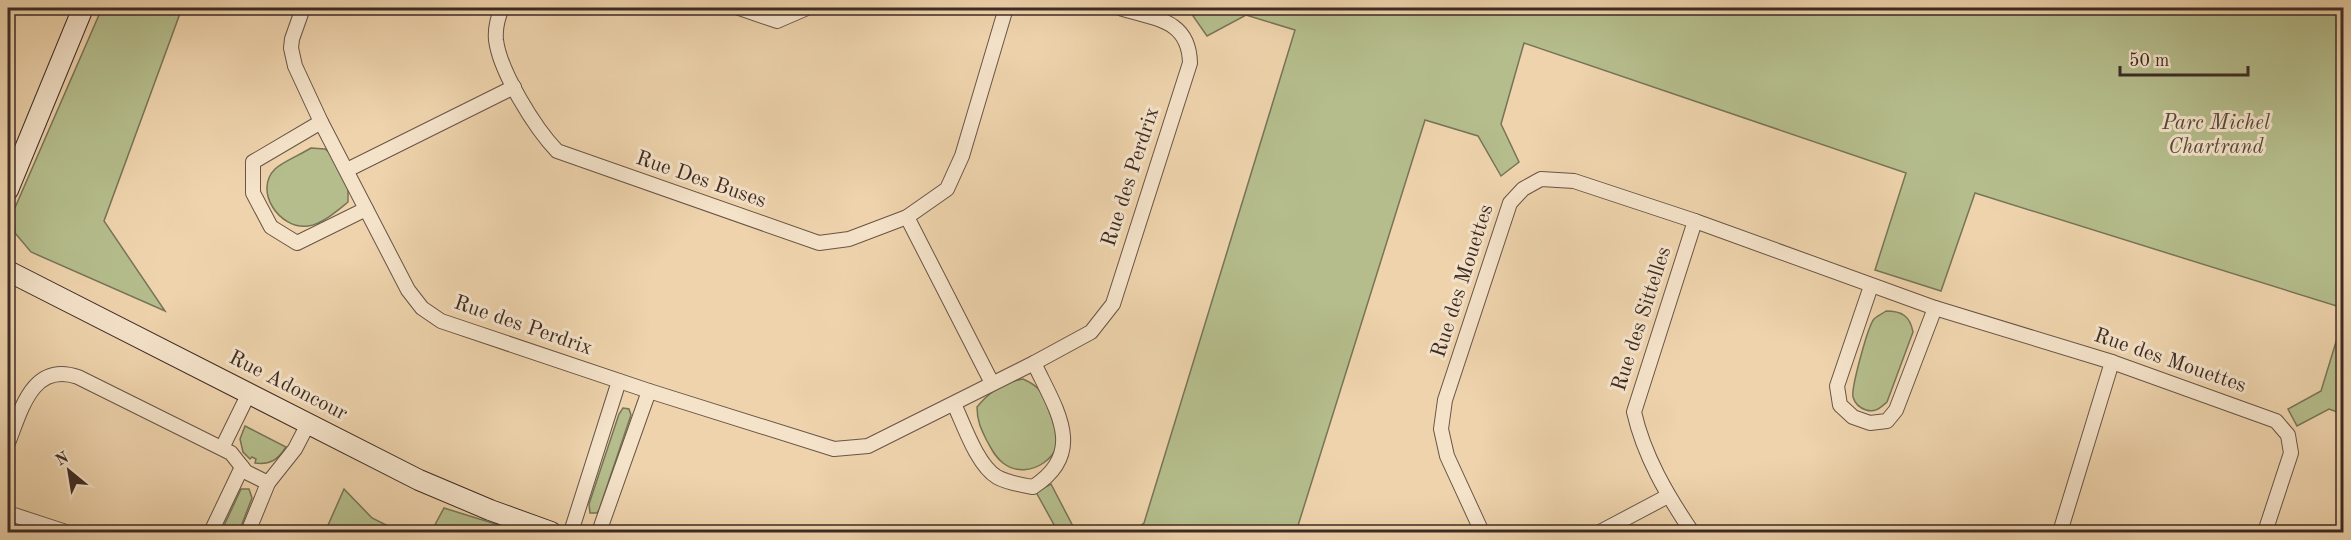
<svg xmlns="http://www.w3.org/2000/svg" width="2351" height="540" font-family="'Old Standard TT',serif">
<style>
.green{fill:#b5bd8c;stroke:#787458;stroke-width:1.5}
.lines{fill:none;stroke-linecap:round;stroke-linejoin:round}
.street-casing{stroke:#685546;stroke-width:16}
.secondary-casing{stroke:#3c2b24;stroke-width:22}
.street{stroke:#f4e2c9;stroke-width:14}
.secondary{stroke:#f4e2c9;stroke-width:20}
.labels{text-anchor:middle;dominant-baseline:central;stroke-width:6;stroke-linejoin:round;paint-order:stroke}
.park-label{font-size:21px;font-style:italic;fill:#544839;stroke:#f4e2c9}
.street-label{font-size:21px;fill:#3c2b24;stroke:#f4e2c9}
</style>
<rect width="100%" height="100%" fill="#eed3ac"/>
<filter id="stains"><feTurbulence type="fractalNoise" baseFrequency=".00333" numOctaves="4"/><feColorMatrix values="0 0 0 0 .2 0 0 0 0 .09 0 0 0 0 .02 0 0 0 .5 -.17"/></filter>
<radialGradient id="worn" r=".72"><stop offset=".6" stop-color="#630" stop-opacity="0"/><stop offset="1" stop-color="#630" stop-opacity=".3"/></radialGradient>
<g class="green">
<polygon points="102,8 182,8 104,221 165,311 31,252 15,233 14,210"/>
<polygon points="1203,8 2343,8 2343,308 1975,193 1941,291 1875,270 1906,173 1524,43 1501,124 1519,162 1501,176 1478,136 1425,120 1296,532 1132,532 1144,523 1295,30 1246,15 1207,36 1193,16"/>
<path d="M 311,148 L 325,149 L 335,157 L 348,184 L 348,202 C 337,211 322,224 308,226 C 280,230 253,191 275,169 C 284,161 300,155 311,148 Z"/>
<path d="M 1886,311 C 1902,311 1910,316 1913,332 L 1887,402 C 1880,408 1875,413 1866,410 C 1860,408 1855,404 1853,397 C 1851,388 1868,326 1874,319 C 1877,316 1882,314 1886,311 Z"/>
<polygon points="2343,319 2343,414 2329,409 2297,426 2288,409 2321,391"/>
<path d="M 1023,379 C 1041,387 1040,392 1050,408 C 1052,413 1057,419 1059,425 C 1067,455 1029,483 1003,463 C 995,457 992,450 987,441 C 981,429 977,421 977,407 C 989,392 1004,382 1023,379 Z"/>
<polygon points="623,408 629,409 631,415 599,510 597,513 590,513 589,504 619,414"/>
<path d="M 245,426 L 286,447 C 278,460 270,465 255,463 L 256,459 L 252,457 L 250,459 L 243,452 L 240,439 Z"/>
<polygon points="1051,484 1076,532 1058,532 1036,492"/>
<polygon points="241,489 249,489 252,498 239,532 221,532"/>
<polygon points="344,489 372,518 400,532 325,532"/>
<polygon points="444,508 521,532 431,532"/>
</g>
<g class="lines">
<defs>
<g id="street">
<path d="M 303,8 L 292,39 L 291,48 L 295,66 L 321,122 L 408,290 L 422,308 L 441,321 L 649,391 L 834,449 L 868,446 L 1034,363 L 1091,332 L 1113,304 L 1190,63 C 1189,19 1155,19 1120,8"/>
<path d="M 502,8 C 498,17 495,29 496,40 C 500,72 535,128 557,151 L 819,243 L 849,239 L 907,217 L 947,189 L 962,156 L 1006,8"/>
<polyline points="739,8 777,21 807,8"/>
<polyline points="321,122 253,162 253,193 271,227 297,243 366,209"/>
<polyline points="347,170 514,87"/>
<polyline points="907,217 992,383"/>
<polyline points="1871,286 1837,386 1840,405 1853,417 1870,423 1887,421 1896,410 1935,308"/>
<path d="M 954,404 C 964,425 977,465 997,477 C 1008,483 1021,485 1033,487 C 1088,452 1055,408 1034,363"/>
<path d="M 8,443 C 21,411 32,361 78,377 L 231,453 L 246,472 L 268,483"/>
<polyline points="222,448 249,393"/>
<polyline points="8,513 66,532"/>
<polyline points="211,532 242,467"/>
<polyline points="248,532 268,483 295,449 308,424"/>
<polyline points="571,532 619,381"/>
<polyline points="599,532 649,391"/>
<polyline points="1482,532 1447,456 1441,429 1445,400 1510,203 1523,189 1541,179 1574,181 1695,221 1935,308 2112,362 2276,421 2288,435 2291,453 2265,532"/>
<polyline points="1600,532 1668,496"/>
<path d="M 1692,532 C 1667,495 1644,456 1634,412 L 1695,221"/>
<polyline points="2060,532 2112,362"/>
</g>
<g id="secondary">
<polyline points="8,190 83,8"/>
<polyline points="8,271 419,480 490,510 551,532"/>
</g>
</defs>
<use href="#street" class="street-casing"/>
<use href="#secondary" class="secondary-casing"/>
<use href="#street" class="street"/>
<use href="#secondary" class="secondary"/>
</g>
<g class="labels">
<g class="park-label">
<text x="2216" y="123">Parc Michel<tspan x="2216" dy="24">Chartrand</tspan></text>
</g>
<g class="street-label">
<text transform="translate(1131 177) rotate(-72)">Rue des Perdrix</text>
<text transform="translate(701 180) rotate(19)">Rue Des Buses</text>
<text transform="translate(1463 281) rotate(-72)">Rue des Mouettes</text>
<text transform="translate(1642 319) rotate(-72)">Rue des Sittelles</text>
<text transform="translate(523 326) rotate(19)">Rue des Perdrix</text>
<text transform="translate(2170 361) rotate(19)">Rue des Mouettes</text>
<text transform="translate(288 386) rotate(27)">Rue Adoncour</text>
</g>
</g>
<rect width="2351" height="540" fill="none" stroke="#eed3ac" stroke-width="30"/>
<rect x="9" y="9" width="2333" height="522" fill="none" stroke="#3c2b24" stroke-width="3"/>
<rect x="15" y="15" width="2321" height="510" fill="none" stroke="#3c2b24" stroke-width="1.5"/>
<g transform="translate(69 471) rotate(330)" stroke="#f4e2c9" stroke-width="4.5" paint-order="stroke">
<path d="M0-4.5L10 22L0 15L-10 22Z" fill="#3c2b24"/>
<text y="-9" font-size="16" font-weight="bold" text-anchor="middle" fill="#3c2b24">N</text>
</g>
<path d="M2120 66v9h128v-9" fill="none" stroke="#3c2b24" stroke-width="3"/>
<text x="2129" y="66" font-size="18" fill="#3c2b24" stroke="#f4e2c9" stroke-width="4.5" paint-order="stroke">50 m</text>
<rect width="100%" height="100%" filter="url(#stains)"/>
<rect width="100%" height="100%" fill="url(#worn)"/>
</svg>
